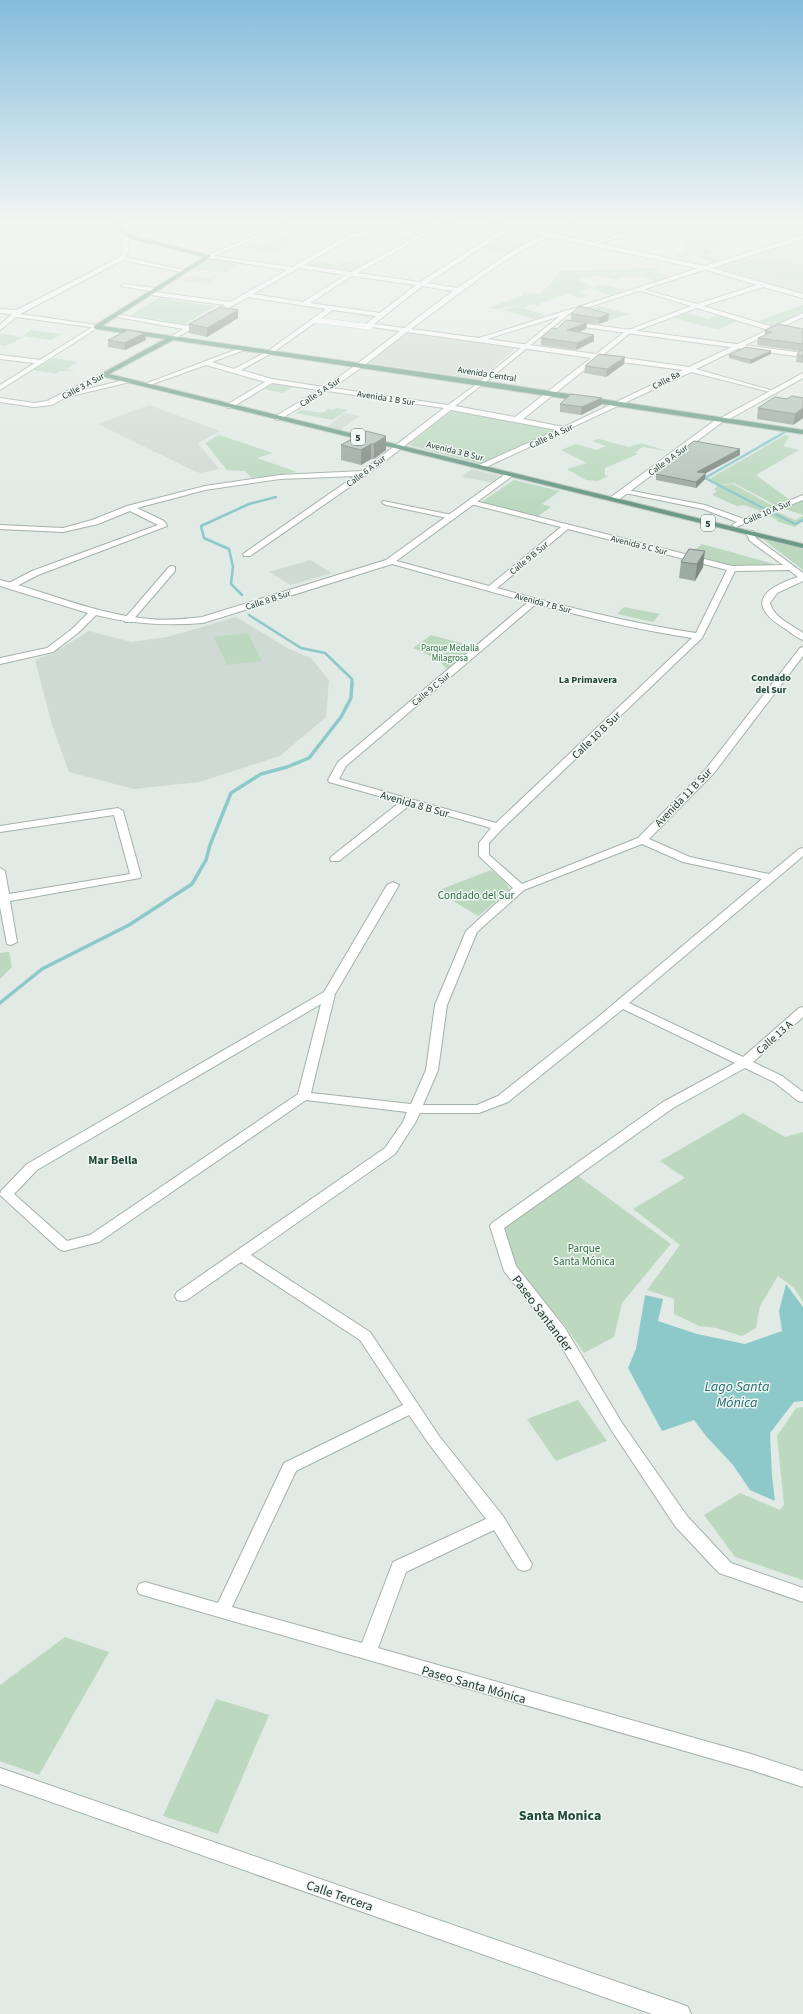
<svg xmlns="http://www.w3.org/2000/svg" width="803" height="2014" font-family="'Source Sans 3',sans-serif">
<rect width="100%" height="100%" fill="#e1eae5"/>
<!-- built -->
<g fill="#d0dad4">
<polygon points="0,222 31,222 35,225 54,224 56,235 10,242 0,238"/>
<polygon points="297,222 417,222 347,235 303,239 287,237 292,233 278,229"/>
<polygon points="803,239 803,294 712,268"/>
<polygon points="189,275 208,278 212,275 220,276 208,284 181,281"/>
<polygon points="405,333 464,340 517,347 480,379 370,363"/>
<polygon points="149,405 220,431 198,443 219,469 200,473 194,471 98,424"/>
<polygon points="344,413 360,416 340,430 327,427"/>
<polygon points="472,469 504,477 495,483 461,477"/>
<polygon points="310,560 332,573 291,585 269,572"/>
<polygon points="236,617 289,649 311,658 329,680 326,717 280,756 199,782 134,789 69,772 52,725 35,660 51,654 89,631 132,642 167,637"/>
</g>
<!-- green -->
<g fill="#bcd9c0">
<polygon points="500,222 570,222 543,231"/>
<polygon points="680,222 732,222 749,232 745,238 725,241 732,243 706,249 712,250 712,253 705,256 720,259 714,262 691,255 682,258 675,253 687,252 684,248 688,247 677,234 658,229"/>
<polygon points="745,222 776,222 785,224 779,228 801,234 789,238 772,233"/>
<polygon points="511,227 540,234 510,253 479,248"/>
<polygon points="383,231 415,236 405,242 376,238 368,241 353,239"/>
<polygon points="282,236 296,239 288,243 292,244 273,254 236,246 245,242 266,245"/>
<polygon points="208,258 240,263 226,273 193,269"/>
<polygon points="752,259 766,263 778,259 800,266 758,270 742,274 722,268"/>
<polygon points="313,261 343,266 338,265 343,262 362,264 346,273 306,266"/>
<path d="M649 268H661L654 272 668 276 656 281 641 276 636 277 630 276 616 280 595 275C589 279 583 277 578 280L593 287 580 292 589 295 581 298 567 294 539 304 542 306 531 304 523 308C510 302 504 312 488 308L522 296 524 292 540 294 559 274V271H589L594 270Z"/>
<polygon points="795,270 803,272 803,280 784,280 771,275 773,272"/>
<polygon points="604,285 625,290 610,295 590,289"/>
<polygon points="159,298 215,306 185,324 131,315"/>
<polygon points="803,305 803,312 774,326 758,321"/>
<polygon points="515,306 546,315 534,319 503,310"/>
<polygon points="600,306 628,314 609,320 581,313"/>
<polygon points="687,313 708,319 717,315 737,321 718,330 674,318"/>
<polygon points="31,330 62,334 51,340 23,336"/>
<polygon points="0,334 24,337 5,346 0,345"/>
<polygon points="54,358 78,362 66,369 76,371 60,371 57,374 33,370"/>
<polygon points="274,383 294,386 283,393 263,389"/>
<polygon points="337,408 347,410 333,420 296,413 301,410 323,413 328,409 334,410"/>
<polygon points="453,410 557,430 481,464 408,445"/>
<polygon points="219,435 273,453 257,458 297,472 252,478 245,471 227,470 205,443"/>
<polygon points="785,435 790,436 783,446 799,450 756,475 790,500 775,505 734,483 718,485 709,479"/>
<polygon points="599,439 629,447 641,443 667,451 642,447 635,453 638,454 605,468 605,475 608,476 598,481 586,480 567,469 587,463 561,450 576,444 597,450 606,446 592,441"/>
<polygon points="514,480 560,491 542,504 551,507 537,517 480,503"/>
<polygon points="733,484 773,506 760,511 744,505 737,506 712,495 717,491 714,490 717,486"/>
<polygon points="803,500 803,515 782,508"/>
<polygon points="777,512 795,520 803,516 803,521 795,527 776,521 778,520 769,516"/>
<polygon points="763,539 803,549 803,570"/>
<polygon points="702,544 777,565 728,565 688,555"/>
<polygon points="624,607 660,614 653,622 617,614"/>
<polygon points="248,633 262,661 227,665 214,637"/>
<polygon points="431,635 476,647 449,672 439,660 413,648"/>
<polygon points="491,870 505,881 510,890 478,916 437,891"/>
<polygon points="9,952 12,967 0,979 0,953"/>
<polygon points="743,1113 785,1137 803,1132 803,1302 794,1288 778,1276 760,1306 756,1328 742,1336 716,1328 699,1326 674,1314 674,1299 647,1290 680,1245 633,1209 685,1178 660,1161"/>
<polygon points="577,1175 671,1244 622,1303 614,1337 584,1353 566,1327 516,1268 505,1227"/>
<polygon points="578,1400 607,1441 556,1461 527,1419"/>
<polygon points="803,1407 803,1580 735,1557 704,1515 740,1493 780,1510 784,1505 777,1436 796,1408"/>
<polygon points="65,1637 109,1652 39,1775 0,1761 0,1685"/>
<polygon points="216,1699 269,1715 218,1834 163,1816"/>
</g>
<!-- water -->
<polygon fill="#8ec9ca" points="786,1284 803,1307 803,1401 794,1402 770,1433 772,1476 775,1501 750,1490 733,1465 706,1436 694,1420 662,1431 628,1368 636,1349 645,1295 663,1299 658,1321 697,1334 745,1344 782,1331 779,1311"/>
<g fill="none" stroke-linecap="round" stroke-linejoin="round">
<!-- stream-far1 -->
<g stroke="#8ec9ca" stroke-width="2.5">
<polyline points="763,508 705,478 785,432"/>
<polyline points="773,513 795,524 803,520"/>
<polyline points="242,595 231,584 233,567 229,549 204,538 201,526 249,504 276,497"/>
<polyline points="249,615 301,648 325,653 352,679 352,683"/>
</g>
<!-- stream -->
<polyline stroke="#8ec9ca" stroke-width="3.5" points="0,1003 42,969 129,925 192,884 206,860 210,845 231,793 261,774 287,767 309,758 341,717 351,698 352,682"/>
<defs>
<polyline id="pedestrian" points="315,320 370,327"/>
<g id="minor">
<path d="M415 222H424L351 238 304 265 351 272 443 222H448L358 273 420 282 509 225H513V227L427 283 457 288 517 248 571 222H577L521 251 495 267 411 329 479 338 568 310 570 311V313L487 339 596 354 626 331 691 306 638 290V288L697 304 757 285 703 269 702 268 705 266 803 294V298L763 287 703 306 773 327 803 313V317L696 369 774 391V393L691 372 482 469 478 467 479 465 557 430 451 410 367 475 250 556H244L243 554 355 476 280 479 205 490 137 508 164 521 167 526 38 575 13 588H7V584L32 571 158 525 130 511 98 524 63 532 0 529V525L63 528 92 520 127 506 205 486 280 475 362 471 444 408 327 391 279 420H276V416L319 390 272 383 231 408H228V404L265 382 206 365 147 386 142 385 243 347H247V349L212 362 234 369 268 351 326 309 248 297 172 340 170 339V337L183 329 112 316 115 314 188 326 225 305 150 295 147 293 150 291 121 286 124 284 155 288 158 290 155 292 230 302 287 270 209 258 206 256 207 255 292 267 347 236ZM299 268 346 275 303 302 253 294ZM352 276 416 285 380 313 310 303ZM422 286 453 291 404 328 374 324ZM697 308 768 330 689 367 603 355 630 333ZM333 310 376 316 366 324V326L400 331 353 367 324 387 272 379 241 370 272 353ZM407 332 591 358 515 417 455 406 483 384 484 383 481 381 448 405 332 388 358 370ZM598 359 683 370 564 427 523 419Z"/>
<polygon points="23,225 120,226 123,228 120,230 21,228"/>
<polygon points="635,229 637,232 592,246 589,244"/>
<polygon points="126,233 129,235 128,251 125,257 188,271 185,273 123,260 20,314 96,325 98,326 98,328 16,317 0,330 0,325 12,314 0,313 0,309 17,310 120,257 122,251 123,235"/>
<polygon points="0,355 41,360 44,362 41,364 0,359"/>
<polygon points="128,379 130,380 130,382 63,398 59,396"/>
<polygon points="622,489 705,505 744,519 803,495 803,500 736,527 732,525 737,522 703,509 625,493 622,493"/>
<path d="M471 500 732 566 783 565 750 541 746 533 750 531H753L756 538 803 573V581L777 593 770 603C774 618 791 624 803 633V640C797 638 790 632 784 628 745 604 764 588 798 577L789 570 735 571 702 638 502 829 489 843V855L522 884 638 838 706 769 800 648 803 647V656L714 773 649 839 690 857 769 874 799 849 803 848V856L629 1003 743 1057 799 1008 803 1007V1017L753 1062 782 1076 803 1092V1102L798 1101 774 1082 745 1068 673 1108 504 1228 516 1266 565 1328 622 1423 687 1516 731 1563 803 1588V1602L719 1573 675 1526 612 1431 555 1336 504 1271 490 1226 492 1223 663 1102 735 1063 623 1009 508 1102 479 1113H420L415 1123 395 1154 251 1255 370 1332 439 1436 503 1516 532 1564 530 1569 524 1571 518 1569 494 1530 406 1572 378 1648 751 1754 803 1771V1787L751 1770 139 1594 137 1589 139 1584 145 1582 218 1603 284 1463 403 1405 360 1340 241 1262 187 1300 182 1301 177 1300 175 1296 177 1292 385 1148 403 1122 407 1112 306 1100 99 1242 64 1251 59 1249 0 1195 1 1191 27 1164 324 992 387 885 393 882 399 885 335 994 311 1093 411 1104 426 1070 435 1005 466 931 513 888 479 856V843L491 828 410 805 339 861H331L330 859 331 857 400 802 329 782 328 780 338 762 528 602 385 562 389 559 489 586 561 527 471 504ZM568 529 727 570 696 633C628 623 563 606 497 588ZM536 604C588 618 639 630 692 638L496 823 339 779 346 766ZM642 844 683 862 762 879 598 1017 498 1096 477 1105H423L438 1070 447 1005 477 932 524 890ZM321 1004 298 1094 90 1235 67 1241 14 1194 37 1170ZM409 1415 429 1444 486 1519 393 1562 362 1643 232 1607 296 1471Z"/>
<polygon points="383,501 452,515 456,517 452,519 386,505 382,503"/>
<polygon points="172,566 175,567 175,571 131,622 125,622 125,618 169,567"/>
<polygon points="118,808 123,811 141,876 140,878 10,901 17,942 11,945 7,944 0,907 0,868 5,871 9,894 130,874 114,815 0,832 0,826"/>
<polygon points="0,1768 681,2004 688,2007 691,2014 652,2014 0,1784"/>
</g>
<g id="tertiary">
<polygon points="705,266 708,268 707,269 570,313 483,384 478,383 566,311"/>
<polygon points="571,322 803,353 803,357 569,325 568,324"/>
<polygon points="101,374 106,375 52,405 34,407 0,402 0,398 34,403 47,401"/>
<polygon points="718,418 725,420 617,501 611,501 611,497"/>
<path d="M508 472 515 474 392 564 203 623C166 626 132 624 96 615L78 633 53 652 0 664V658L47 648 72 629 88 613 0 586V580C50 593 98 615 150 619 168 621 185 619 202 617L386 560Z"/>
</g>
<g id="secondary">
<polygon points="287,222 294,222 211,257 206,256"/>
<polygon points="489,222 497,222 705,266 803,235 803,239 705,270 491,224"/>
<polygon points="94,326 99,327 0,390 0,385"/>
<polygon points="803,373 803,378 724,422 717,420"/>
</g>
<polygon id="primary" points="117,222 121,222 125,230 133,236 212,256 102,326 490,382 803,430 803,434 173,340 109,374 803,544 803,548 101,376 101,374 165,339 96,329 94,328 94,326 204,257 129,238 120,232"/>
</defs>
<!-- pedestrian casing -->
<use href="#pedestrian" stroke="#a4b1ab" stroke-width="6"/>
<!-- minor casing -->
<use href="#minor" stroke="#a4b1ab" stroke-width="2"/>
<!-- tertiary casing -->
<use href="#tertiary" stroke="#a4b1ab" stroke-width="2"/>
<!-- secondary casing -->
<use href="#secondary" stroke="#a1b5ab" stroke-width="2"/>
<!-- primary casing -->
<use href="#primary" stroke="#bdc4c1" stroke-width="2"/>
<!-- pedestrian -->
<use href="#pedestrian" stroke="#fff" stroke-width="5.5"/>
<!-- minor -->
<use href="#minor" fill="#fff" fill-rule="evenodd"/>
<!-- tertiary -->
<use href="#tertiary" fill="#fff" fill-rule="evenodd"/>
<!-- secondary -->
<use href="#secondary" fill="#fff" fill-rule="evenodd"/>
<!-- primary -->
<use href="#primary" fill="#6a9b88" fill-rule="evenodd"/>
</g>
<!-- wall -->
<g fill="#9da9a3">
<polygon points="571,314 609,314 608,321 599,324 587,323 586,329 579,332 594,335 594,341 576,350 541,345 541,338 557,329 571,321"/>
<polygon points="238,318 207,337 189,333 189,324"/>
<polygon points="803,329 803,363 796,362 797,355 800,351 757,345 758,338 765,335 765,330"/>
<polygon points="108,340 146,340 125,350 108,347"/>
<polygon points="771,351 771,354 750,364 729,358 729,355"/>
<polygon points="624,364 606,377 584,373 585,366"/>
<polygon points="803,398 803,418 793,425 757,419 758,408 787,399"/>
<polygon points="560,404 601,405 581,415 560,412"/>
<polygon points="366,431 386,450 374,459 371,459 361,465 341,460 341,445"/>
<polygon points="740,449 740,455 705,473 705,479 696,488 656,480 656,474 676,457 677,454"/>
<polygon points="689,549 703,567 695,581 679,578 681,562"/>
</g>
<!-- shaded-wall -->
<g fill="#808a85">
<polygon points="238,310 238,318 207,337 207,328"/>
<polygon points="609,314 608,321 599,324 599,318"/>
<polygon points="587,323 586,329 566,337 567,330"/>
<polygon points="145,333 146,340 125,350 124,343"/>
<polygon points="594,335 594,341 576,350 577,343"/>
<polygon points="771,351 771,354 750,364 751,360"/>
<polygon points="625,357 624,364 606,377 607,369"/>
<polygon points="602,398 601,405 581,415 582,407"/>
<polygon points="803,408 803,418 793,425 795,414"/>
<polygon points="386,436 386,450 374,459 374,444"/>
<polygon points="371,444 371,459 361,465 361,450"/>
<polygon points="740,449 740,455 697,478 697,472"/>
<polygon points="706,473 705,479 696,488 696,482"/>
<polygon points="705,551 703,567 695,581 697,564"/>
</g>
<!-- building -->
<g fill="#b7c5be" stroke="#808a85">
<polygon points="579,306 609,314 599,318 571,314"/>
<polygon points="220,307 238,310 207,328 189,324"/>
<polygon points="566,320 587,323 567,330 594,335 577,343 541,338 552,328 557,329"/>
<polygon points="778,324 803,329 803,344 758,338 772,332 765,330"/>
<polygon points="128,330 145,333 124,343 108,340"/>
<polygon points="746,347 771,351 751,360 729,355"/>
<polygon points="800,350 803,351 803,356 797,355"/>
<polygon points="599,354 625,357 607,369 585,366"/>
<polygon points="571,394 602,398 582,407 560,404"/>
<polygon points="792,396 803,398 803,408 795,414 758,408 775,397 787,399"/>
<polygon points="366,431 386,436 374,444 371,444 361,450 341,445"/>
<polygon points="694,441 740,449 697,472 706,473 696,482 656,474 679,454 677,454"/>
<polygon points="689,549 705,551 697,564 681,562"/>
</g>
<!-- sky -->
<linearGradient id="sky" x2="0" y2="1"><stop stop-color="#84bcdc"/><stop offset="0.44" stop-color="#f2f6f3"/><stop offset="1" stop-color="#f2f6f3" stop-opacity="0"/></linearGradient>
<rect width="803" height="504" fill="url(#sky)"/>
<g text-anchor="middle" stroke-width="3" stroke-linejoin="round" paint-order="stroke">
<!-- far-street labels -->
<g font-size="9" fill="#233930" stroke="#f1f7f4">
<text transform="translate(487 374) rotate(9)" y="3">Avenida Central</text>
<text transform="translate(666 380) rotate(-27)" y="3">Calle 8a</text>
<text transform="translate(83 386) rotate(-28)" y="3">Calle 3 A Sur</text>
<text transform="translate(320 392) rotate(-33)" y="3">Calle 5 A Sur</text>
<text transform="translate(386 398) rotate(9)" y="3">Avenida 1 B Sur</text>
<text transform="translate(551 436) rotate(-25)" y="3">Calle 8 A Sur</text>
<text transform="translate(455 451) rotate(14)" y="3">Avenida 3 B Sur</text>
<text transform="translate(668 460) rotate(-36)" y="3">Calle 9 A Sur</text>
<text transform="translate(366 471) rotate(-37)" y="3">Calle 6 A Sur</text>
<text transform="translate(767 512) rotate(-23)" y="3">Calle 10 A Sur</text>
<text transform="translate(639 545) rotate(14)" y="3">Avenida 5 C Sur</text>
<text transform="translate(529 558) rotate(-39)" y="3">Calle 9 B Sur</text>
<text transform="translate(268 600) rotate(-18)" y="3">Calle 8 B Sur</text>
<text transform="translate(543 603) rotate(15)" y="3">Avenida 7 B Sur</text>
<text transform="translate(431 689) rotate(-40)" y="3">Calle 9 C Sur</text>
</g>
<!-- far-park labels -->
<g font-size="9" fill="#326c40" stroke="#f1f7f4">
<text x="450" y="651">Parque Medalla<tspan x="450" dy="10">Milagrosa</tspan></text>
</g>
<!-- shield labels -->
<g fill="#f1f7f4" stroke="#61726b" stroke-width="1">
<rect x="351" y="429" width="14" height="16" rx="3"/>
<rect x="701" y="515" width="14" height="16" rx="3"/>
</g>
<g font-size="10" font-weight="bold" fill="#233930">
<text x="358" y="441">5</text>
<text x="708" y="527">5</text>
</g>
<!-- far-neighbourhood labels -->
<g font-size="10" font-weight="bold" fill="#21493a" stroke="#f1f7f4">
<text x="771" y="681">Condado<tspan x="771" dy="12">del Sur</tspan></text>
<text x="588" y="683">La Primavera</text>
</g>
<!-- street labels -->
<g font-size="11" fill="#233930" stroke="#f1f7f4">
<text transform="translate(596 735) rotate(-44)" y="4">Calle 10 B Sur</text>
<text transform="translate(683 797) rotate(-46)" y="4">Avenida 11 B Sur</text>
<text transform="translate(415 804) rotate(16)" y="4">Avenida 8 B Sur</text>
<text transform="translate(774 1037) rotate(-42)" y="4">Calle 13 A</text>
</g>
<!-- park labels -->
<g font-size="11" fill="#326c40" stroke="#f1f7f4">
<text x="476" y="899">Condado del Sur</text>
<text x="584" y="1252">Parque<tspan x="584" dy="13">Santa Mónica</tspan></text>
</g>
<!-- neighbourhood labels -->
<g font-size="12" font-weight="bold" fill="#21493a" stroke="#f1f7f4">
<text x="113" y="1164">Mar Bella</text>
</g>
<!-- near-street labels -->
<g font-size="13" fill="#233930" stroke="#f1f7f4">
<text transform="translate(543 1313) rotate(53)" y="5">Paseo Santander</text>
<text transform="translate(474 1684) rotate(16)" y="5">Paseo Santa Mónica</text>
<text transform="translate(340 1895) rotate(19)" y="5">Calle Tercera</text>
</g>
<!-- near-water labels -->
<g font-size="14" font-style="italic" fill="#246d6f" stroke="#f1f7f4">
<text x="737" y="1391">Lago Santa<tspan x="737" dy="16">Mónica</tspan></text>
</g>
<!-- near-neighbourhood labels -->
<g font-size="14" font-weight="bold" fill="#21493a" stroke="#f1f7f4">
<text x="560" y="1820">Santa Monica</text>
</g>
</g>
</svg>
